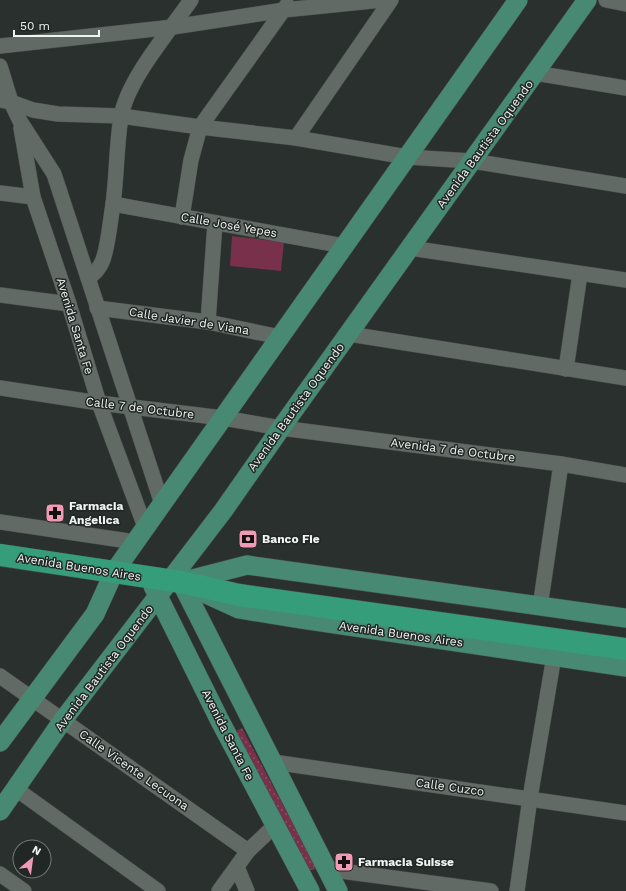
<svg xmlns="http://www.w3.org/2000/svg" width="626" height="891" font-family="'Work Sans',sans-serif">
<defs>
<pattern id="grass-dots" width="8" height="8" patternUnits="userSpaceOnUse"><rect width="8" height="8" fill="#79304b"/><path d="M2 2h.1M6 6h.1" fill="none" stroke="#8c4f65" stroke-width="1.8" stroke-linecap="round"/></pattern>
</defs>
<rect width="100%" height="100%" fill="#2a302d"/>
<!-- grass -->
<polygon fill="url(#grass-dots)" points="242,728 316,867 314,870 310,870 236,731"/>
<!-- garden -->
<polygon fill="#79304b" points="232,236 284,242 281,271 230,266"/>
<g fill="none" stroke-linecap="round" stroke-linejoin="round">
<defs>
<g id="minor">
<polyline points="606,0 626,4"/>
<polyline points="0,46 173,27 284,10 382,0"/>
<polyline points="0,66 11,102 20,121 54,174 162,504"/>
<polyline points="535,73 626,88"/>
<polyline points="0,100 11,102 33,110 58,114 121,116 200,127 296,138 407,157 472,161 626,186"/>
<polyline points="21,128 33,197 69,304 99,403 145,527"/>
<polyline points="296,138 391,0"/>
<polyline points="0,193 33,197"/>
<polyline points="113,204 344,246"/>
<polyline points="182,217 191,160 200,127 287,5"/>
<polyline points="410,248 626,280"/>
<path d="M88 278C94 274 99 269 102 262 107 252 110 224 112 211 117 180 116 148 121 117 127 80 169 32 191 0"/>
<polyline points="0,295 69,304"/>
<polyline points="97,308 208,322 280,337"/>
<polyline points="208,322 215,223"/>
<polyline points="349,334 626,378"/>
<polyline points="566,369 580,274"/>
<polyline points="0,388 99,403 223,418 281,428 561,464 626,475"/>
<polyline points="0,522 135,542"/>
<polyline points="540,607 561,464"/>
<polyline points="0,676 248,851"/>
<polyline points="273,762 626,813"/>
<polyline points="16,789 158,891"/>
<polyline points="237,867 247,891"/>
<polyline points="326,869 491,891"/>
<polyline points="0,874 24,891"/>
<polyline points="219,891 248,851 268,832 276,828"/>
<polyline points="517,891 530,798 554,656"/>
</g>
<g id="major">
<polyline points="181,582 247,565 626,618"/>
<polyline points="181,582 338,891"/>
<polyline points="153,586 220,721 310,891"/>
<polyline points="204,593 239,609 300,619 626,667"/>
<polyline points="0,742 95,614 114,572 518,0"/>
<polyline points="0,811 63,720 223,511 281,428 587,0"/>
</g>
<polyline id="highway" points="0,555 181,582 239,595 626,649"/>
</defs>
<!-- minor casing -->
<use href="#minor" stroke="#474d4b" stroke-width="16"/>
<!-- major casing -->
<use href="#major" stroke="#474d4b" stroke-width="20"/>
<!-- highway casing -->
<use href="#highway" stroke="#474d4b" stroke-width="23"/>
<!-- minor -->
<use href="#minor" stroke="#626a66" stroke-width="15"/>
<!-- major -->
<use href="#major" stroke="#488973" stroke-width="19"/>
<!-- highway -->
<use href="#highway" stroke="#369d7b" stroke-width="22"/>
</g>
<!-- icons -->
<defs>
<symbol id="pharmacy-square" viewBox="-11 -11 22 22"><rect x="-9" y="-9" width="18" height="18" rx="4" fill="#f09ab5" stroke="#202724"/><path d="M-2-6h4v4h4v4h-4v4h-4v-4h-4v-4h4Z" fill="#111"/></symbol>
<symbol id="bank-square" viewBox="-11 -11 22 22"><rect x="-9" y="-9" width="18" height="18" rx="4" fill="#f09ab5" stroke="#202724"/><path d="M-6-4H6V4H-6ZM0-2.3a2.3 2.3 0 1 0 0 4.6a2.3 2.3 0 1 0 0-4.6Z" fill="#111"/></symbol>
</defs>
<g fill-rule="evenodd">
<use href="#pharmacy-square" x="44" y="502" width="22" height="22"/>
<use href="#bank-square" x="237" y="528" width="22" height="22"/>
<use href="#pharmacy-square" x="333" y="851" width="22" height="22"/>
</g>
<g text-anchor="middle" stroke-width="3" stroke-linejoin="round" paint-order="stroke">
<!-- street labels -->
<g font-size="12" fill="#f0f4f2" stroke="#202724">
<text transform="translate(485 144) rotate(-54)" y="4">Avenida Bautista Oquendo</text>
<text transform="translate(229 225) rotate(10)" y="4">Calle José Yepes</text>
<text transform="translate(189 321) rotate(9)" y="4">Calle Javier de Viana</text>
<text transform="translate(75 326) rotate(73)" y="4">Avenida Santa Fe</text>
<text transform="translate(296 407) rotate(-54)" y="4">Avenida Bautista Oquendo</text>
<text transform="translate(140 408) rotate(7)" y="4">Calle 7 de Octubre</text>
<text transform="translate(453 450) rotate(7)" y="4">Avenida 7 de Octubre</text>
<text transform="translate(79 567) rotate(9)" y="4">Avenida Buenos Aires</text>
<text transform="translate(401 634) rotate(8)" y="4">Avenida Buenos Aires</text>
<text transform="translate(104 668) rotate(-53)" y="4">Avenida Bautista Oquendo</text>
<text transform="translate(228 735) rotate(63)" y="4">Avenida Santa Fe</text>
<text transform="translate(134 770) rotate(35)" y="4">Calle Vicente Lecuona</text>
<text transform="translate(450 787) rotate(8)" y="4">Calle Cuzco</text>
</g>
<!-- poi labels -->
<g font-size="12" font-weight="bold" fill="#f0f4f2" stroke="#202724" text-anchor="start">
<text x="69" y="510">Farmacia<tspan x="69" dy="14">Angelica</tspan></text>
<text x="262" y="543">Banco Fie</text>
<text x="358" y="866">Farmacia Suisse</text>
</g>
</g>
<!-- north arrow -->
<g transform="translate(32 859) rotate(29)"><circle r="19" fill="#202724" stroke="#737976"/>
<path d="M0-3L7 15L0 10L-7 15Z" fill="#f09ab5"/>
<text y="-6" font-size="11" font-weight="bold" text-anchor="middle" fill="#f0f4f2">N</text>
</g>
<!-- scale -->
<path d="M14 30v6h85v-6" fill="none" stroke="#f0f4f2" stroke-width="2"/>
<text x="20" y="30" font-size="12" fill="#f0f4f2" stroke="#202724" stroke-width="3" paint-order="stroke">50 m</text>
</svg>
